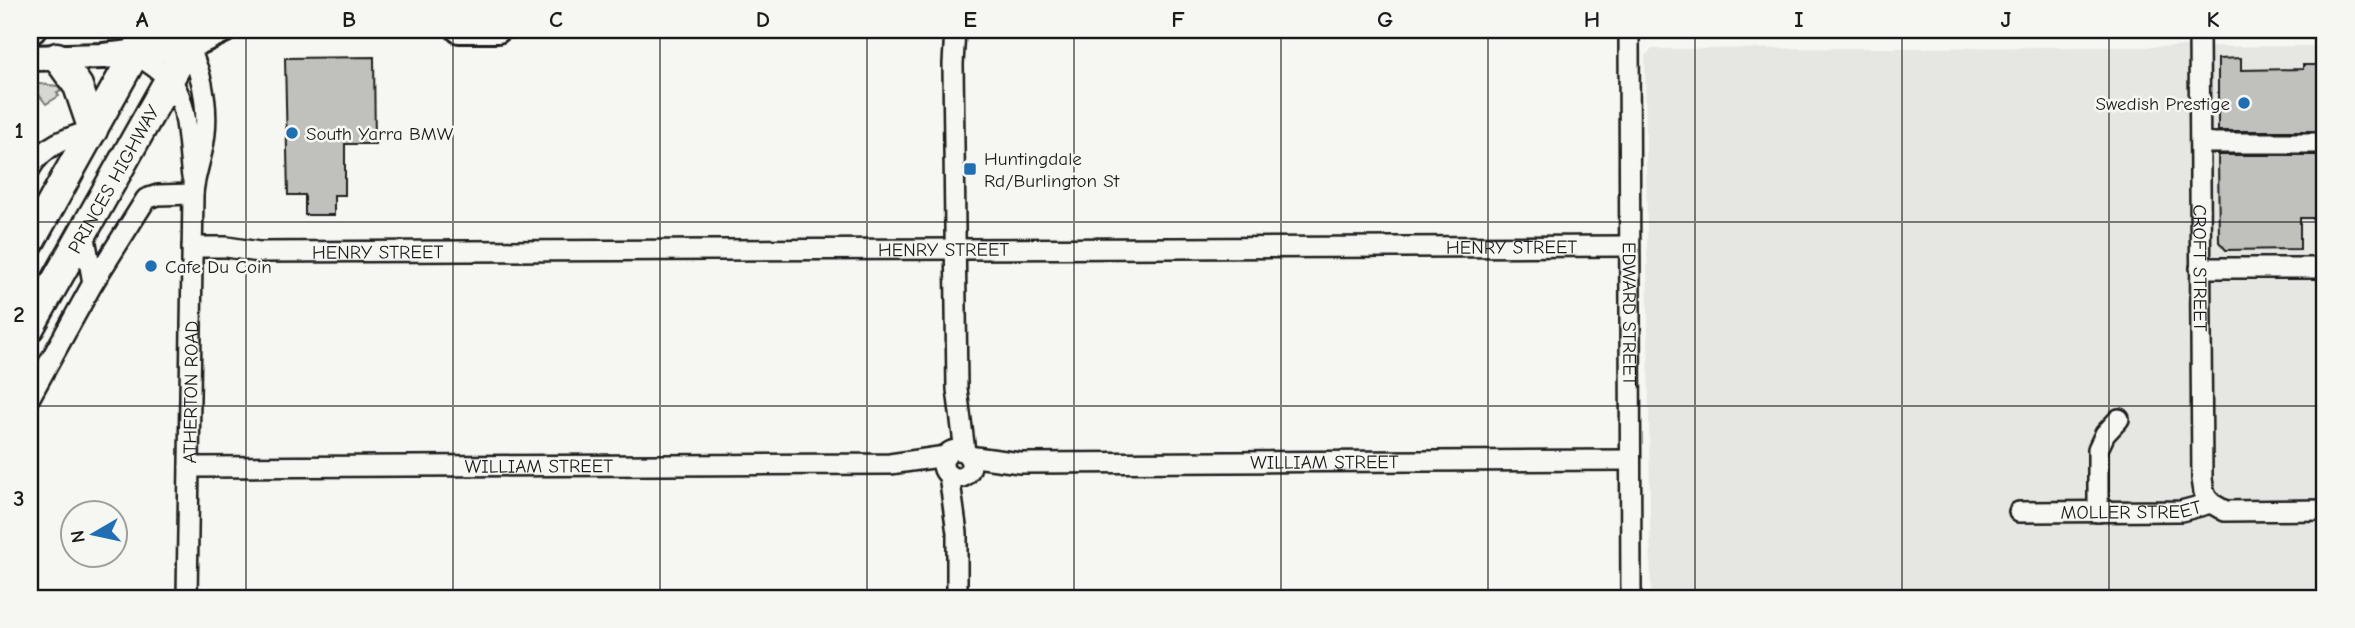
<svg xmlns="http://www.w3.org/2000/svg" width="2355" height="628" font-family="'Comic Neue',sans-serif">
<rect width="100%" height="100%" fill="#f6f6f2"/>
<filter id="ink" filterUnits="userSpaceOnUse"><feTurbulence type="fractalNoise" baseFrequency=".0143" numOctaves="2"/><feDisplacementMap in="SourceGraphic" scale="14" xChannelSelector="R" yChannelSelector="G"/><feConvolveMatrix kernelMatrix="1 2 1 2 8 2 1 2 1" color-interpolation-filters="sRGB"/></filter>
<g filter="url(#ink)">
<!-- built -->
<polygon fill="#e6e6e2" points="2325,46 2325,598 1651,598 1645,56 1652,49"/>
<!-- green -->
<polygon fill="#d6d6d2" stroke="#797977" stroke-width="2" points="30,83 58,86 61,91 57,93 59,96 46,104"/>
<!-- building -->
<g fill="#c0c0bd" stroke="#1c1c1c" stroke-width="2">
<polygon points="374,57 375,144 345,144 345,195 334,195 334,215 305,215 305,195 288,195 285,58"/>
<polygon points="2241,58 2241,70 2303,69 2303,65 2325,65 2325,131 2218,131 2218,59"/>
<polygon points="2218,155 2325,155 2325,218 2300,218 2300,249 2226,250 2219,242"/>
</g>
<g fill="none" stroke-linecap="round" stroke-linejoin="round">
<defs>
<g id="minor">
<polyline points="955,30 953,64 957,389 965,452"/>
<path id="s1" d="M1629 30 1631 598"/>
<path id="s2" d="M2199 30 2202 479 2204 492 2211 503"/>
<path d="M135 53C146 62 161 70 170 80 189 100 188 151 192 177"/>
<polyline points="2200,143 2325,143"/>
<path d="M30 169C43 145 69 137 93 130"/>
<polyline points="84,232 93,283"/>
<path id="s3" d="M192 247H227L259 252 1629 246"/>
<polyline points="2200,268 2325,268"/>
<polyline points="30,397 93,283 146,199 158,195 193,194"/>
<circle cx="957" cy="464" r="14"/>
<path id="s4" d="M968 456 1020 463 1630 460"/>
<path id="s5" d="M189 467 890 464 946 456"/>
<polyline points="949,475 957,533 957,598"/>
<path id="s6" d="M2019 512 2181 511 2211 503 2225 511 2325 510"/>
<polyline points="2098,512 2098,449 2105,434 2119,419"/>
<path id="s7" d="M187 598 193 194C194 179 199 165 202 151 210 117 205 77 188 47"/>
</g>
<g id="major">
<polyline points="30,30 33,30"/>
<polyline points="459,30 498,30"/>
<polyline points="30,58 103,56 188,47 224,30"/>
</g>
<g id="highway">
<polyline points="57,57 78,86 93,130"/>
<polyline points="30,242 148,30"/>
<path id="s8" d="M30 327 197 30"/>
</g>
</defs>
<!-- minor casing -->
<use href="#minor" stroke="#1c1c1c" stroke-width="24"/>
<!-- major casing -->
<use href="#major" stroke="#1c1c1c" stroke-width="30"/>
<!-- highway casing -->
<use href="#highway" stroke="#1c1c1c" stroke-width="33"/>
<!-- minor -->
<use href="#minor" stroke="#f6f6f2" stroke-width="19"/>
<!-- major -->
<use href="#major" stroke="#f6f6f2" stroke-width="24"/>
<!-- highway -->
<use href="#highway" stroke="#f6f6f2" stroke-width="28"/>
</g>
</g>
<!-- grid -->
<path fill="none" stroke="#1c1c1c" stroke-width="2" stroke-opacity="0.55" d="M246 30V598M453 30V598M660 30V598M867 30V598M1074 30V598M1281 30V598M1488 30V598M1695 30V598M1902 30V598M2109 30V598M30 222H2325M30 406H2325"/>
<!-- markers -->
<g fill="#1f6fb2" stroke="#f6f6f2" stroke-width="2.5">
<circle cx="2244" cy="103" r="7"/>
<circle cx="292" cy="133" r="7"/>
<rect x="963" y="162" width="14" height="14" rx="3.5"/>
<circle cx="151" cy="266" r="7"/>
</g>
<g text-anchor="middle" stroke-width="5" stroke-linejoin="round" paint-order="stroke">
<!-- poi labels -->
<g font-size="19" fill="#1c1c1c" stroke="#f6f6f2" text-anchor="start">
<text x="2230" y="110" text-anchor="end">Swedish Prestige</text>
<text x="306" y="140">South Yarra BMW</text>
<text x="984" y="165">Huntingdale<tspan x="984" dy="22">Rd/Burlington St</tspan></text>
<text x="165" y="273">Cafe Du Coin</text>
</g>
<!-- street labels -->
<g font-size="19" fill="#1c1c1c" stroke="#f6f6f2">
<text dy="7" stroke="none"><textPath href="#s8" startOffset="170">PRINCES HIGHWAY</textPath></text>
<text dy="7" stroke="none"><textPath href="#s3" startOffset="1320">HENRY STREET</textPath></text>
<text dy="7" stroke="none"><textPath href="#s3" startOffset="752">HENRY STREET</textPath></text>
<text dy="7" stroke="none"><textPath href="#s3" startOffset="186">HENRY STREET</textPath></text>
<text dy="7" stroke="none"><textPath href="#s2" startOffset="238">CROFT STREET</textPath></text>
<text dy="7" stroke="none"><textPath href="#s1" startOffset="284">EDWARD STREET</textPath></text>
<text dy="7" stroke="none"><textPath href="#s7" startOffset="206">ATHERTON ROAD</textPath></text>
<text dy="7" stroke="none"><textPath href="#s4" startOffset="357">WILLIAM STREET</textPath></text>
<text dy="7" stroke="none"><textPath href="#s5" startOffset="350">WILLIAM STREET</textPath></text>
<text dy="7" stroke="none"><textPath href="#s6" startOffset="112">MOLLER STREET</textPath></text>
</g>
</g>
<!-- margin -->
<rect width="2355" height="628" fill="none" stroke="#f6f6f2" stroke-width="77"/>
<!-- north arrow -->
<g transform="translate(94 534) rotate(261)"><circle r="33" fill="#f6f6f2" stroke="#9f9f9c" stroke-width="2"/>
<path d="M0-5L12 26L0 18L-12 26Z" fill="#1f6fb2"/>
<text y="-10" font-size="19" font-weight="bold" text-anchor="middle" fill="#1c1c1c">N</text>
</g>
<rect x="38" y="38" width="2278" height="552" fill="none" stroke="#1c1c1c" stroke-width="2.5"/>
<g font-size="23" text-anchor="middle" font-weight="bold" fill="#1c1c1c">
<text x="142" y="27">A</text>
<text x="349" y="27">B</text>
<text x="556" y="27">C</text>
<text x="763" y="27">D</text>
<text x="970" y="27">E</text>
<text x="1178" y="27">F</text>
<text x="1385" y="27">G</text>
<text x="1592" y="27">H</text>
<text x="1799" y="27">I</text>
<text x="2006" y="27">J</text>
<text x="2213" y="27">K</text>
<text x="19" y="138">1</text>
<text x="19" y="322">2</text>
<text x="19" y="506">3</text>
</g>
</svg>
